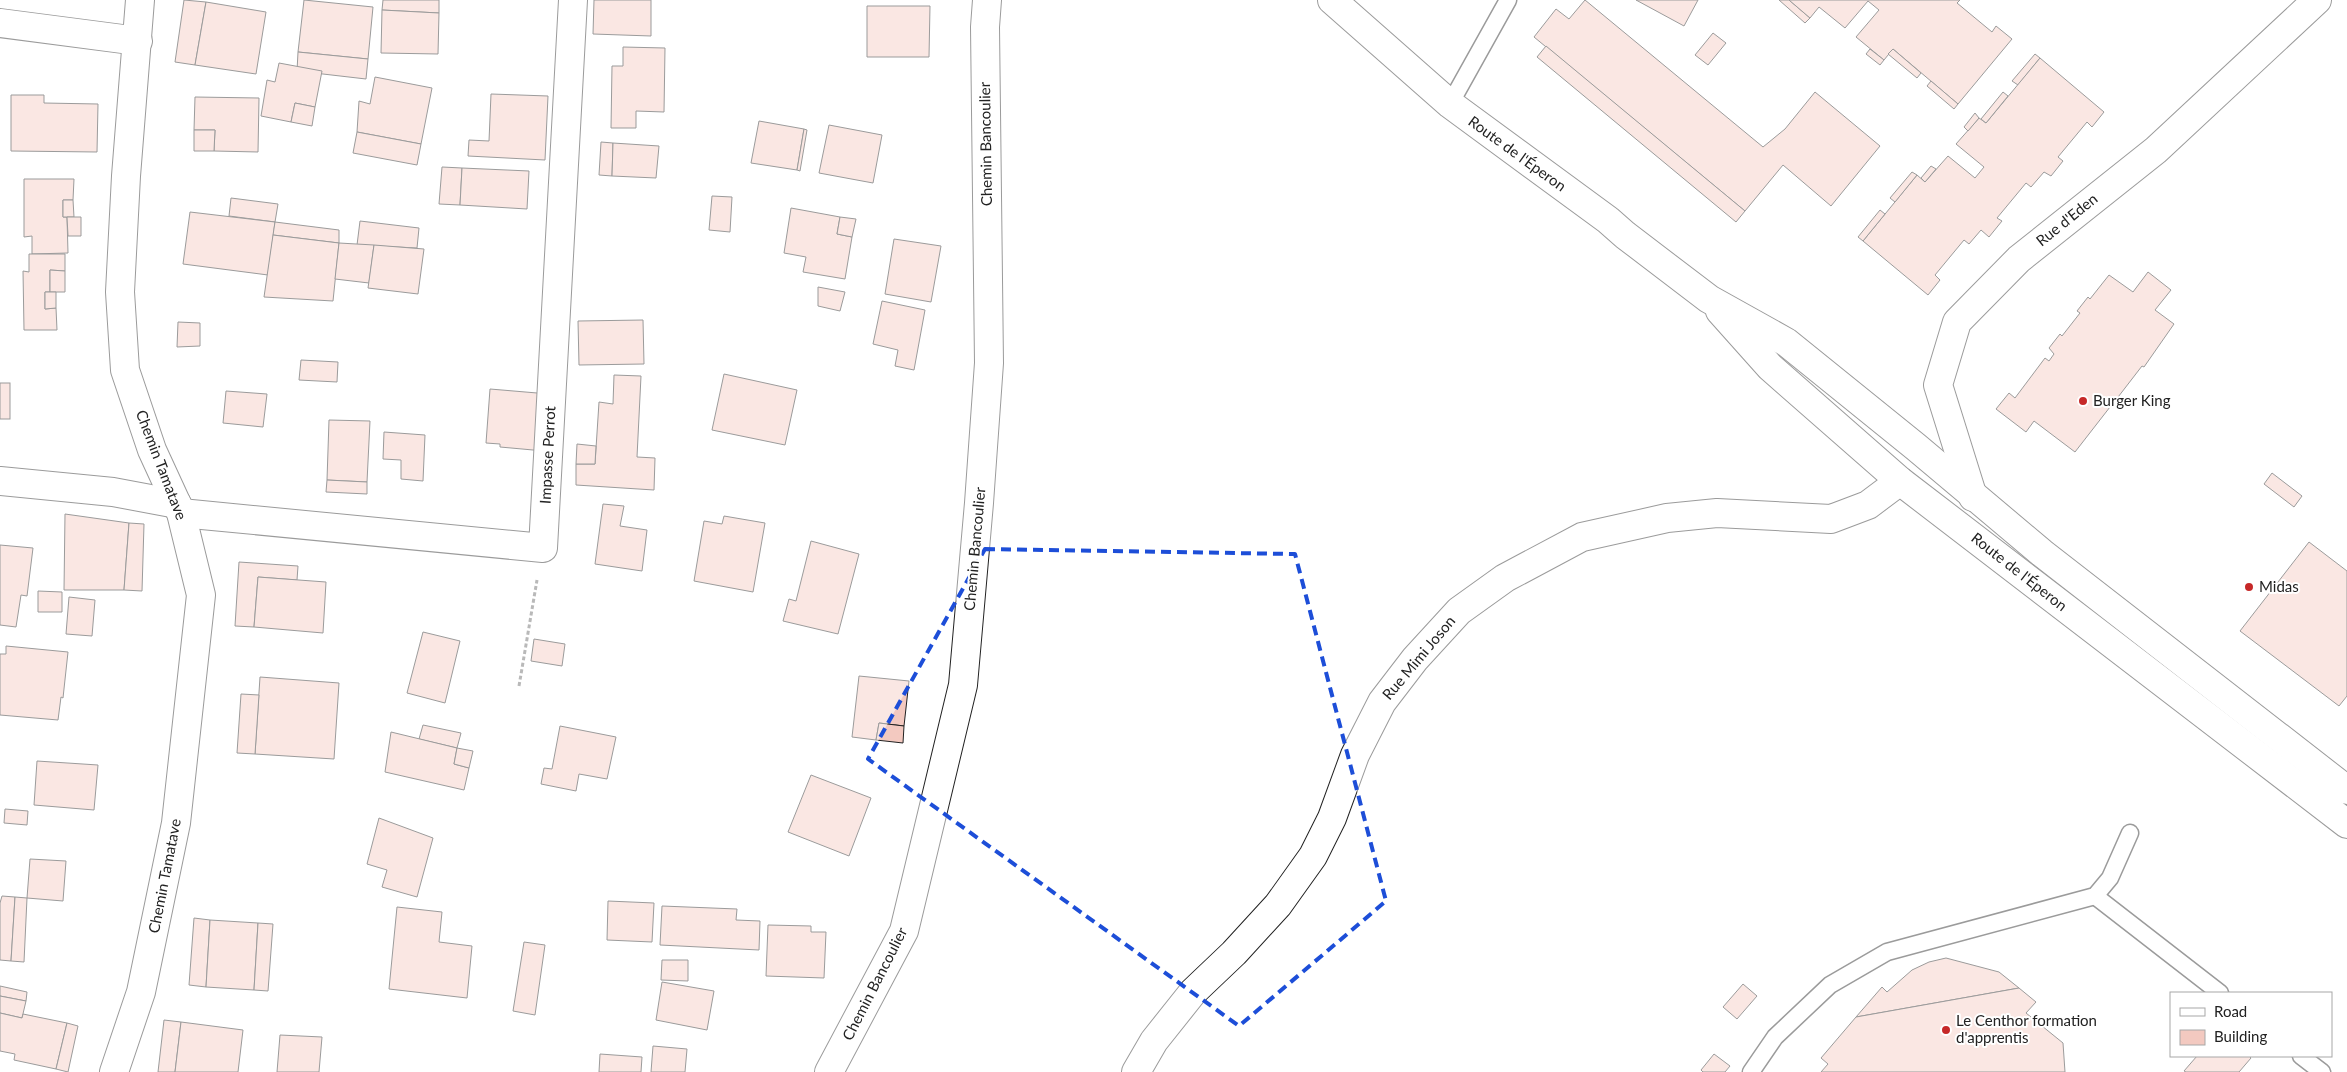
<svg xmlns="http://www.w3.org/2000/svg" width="2347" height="1072" font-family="Lato,sans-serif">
<rect width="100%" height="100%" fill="#fff"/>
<!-- building -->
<g fill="#f3c9c0" stroke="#222">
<polygon points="184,0 206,2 195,65 175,62"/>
<polygon points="304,0 373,7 368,59 298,52"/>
<polygon points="383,0 439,0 439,13 382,10"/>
<polygon points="594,0 651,0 651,36 593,34"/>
<polygon points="1585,0 1763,147 1785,129 1815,92 1880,146 1831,206 1783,165 1745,211 1534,37 1556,9 1569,19"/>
<polygon points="1636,0 1698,0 1684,26"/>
<polygon points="1779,0 1789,0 1810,18 1805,23"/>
<polygon points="1789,0 1960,0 1957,3 1992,32 1996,26 2012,39 1958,104 1893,49 1884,60 1856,37 1879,10 1868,1 1845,28 1819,7 1810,18"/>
<polygon points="206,2 266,12 256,74 195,65"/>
<polygon points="867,6 930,6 929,57 867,57"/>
<polygon points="382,10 439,13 438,54 381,53"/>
<polygon points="1713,33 1726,43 1708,65 1695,55"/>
<polygon points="1546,46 1745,211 1736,222 1537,57"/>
<polygon points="623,47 665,48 664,112 636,111 636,128 611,128 612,66 623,66"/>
<polygon points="1870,49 1884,60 1880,65 1866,54"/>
<polygon points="1893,49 1921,73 1917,78 1888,54"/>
<polygon points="298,52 368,59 366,79 297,71"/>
<polygon points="2035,54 2040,58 2018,85 2012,81"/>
<polygon points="2040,58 2104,112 2092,127 2087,122 2058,157 2063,161 2051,176 2044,172 2031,187 2026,183 1997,218 2002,221 1989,237 1981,230 1969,244 1964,240 1935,275 1940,280 1928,295 1863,241 1917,175 1925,182 1948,156 1975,178 1984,167 1956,144 1979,118 1986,123"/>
<polygon points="279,63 322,71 315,107 295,103 291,122 261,116 267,80 275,82"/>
<polygon points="375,77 432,88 421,144 357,132 359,101 370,104"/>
<polygon points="1931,81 1958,104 1954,109 1927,86"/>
<polygon points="2003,92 2008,96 1986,123 1981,119"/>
<polygon points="491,94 548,96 545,160 468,156 469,140 489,141"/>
<polygon points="11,95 44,95 44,103 98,104 97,152 11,151"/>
<polygon points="195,97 259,98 258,152 214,151 215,130 194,130"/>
<polygon points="295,103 315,107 312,126 291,122"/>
<polygon points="1975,113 1979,118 1968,131 1964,127"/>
<polygon points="759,121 804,129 797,170 751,163"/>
<polygon points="829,125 882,135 873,183 819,173"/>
<polygon points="804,129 807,130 800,171 797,170"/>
<polygon points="194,130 215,130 214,151 194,151"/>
<polygon points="357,132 421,144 417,165 353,153"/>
<polygon points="601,142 613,143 612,176 599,175"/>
<polygon points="613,143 659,146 656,178 612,176"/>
<polygon points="1931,166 1936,169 1925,182 1921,178"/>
<polygon points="442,167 462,168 460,205 439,204"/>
<polygon points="462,168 529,171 527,209 460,205"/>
<polygon points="1912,172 1917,175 1895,202 1890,198"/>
<polygon points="24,179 74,179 73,200 63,200 63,217 67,217 68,253 32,254 32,236 24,237"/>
<polygon points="712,196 732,197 730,232 709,230"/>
<polygon points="231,198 278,204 275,222 229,216"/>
<polygon points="63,200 73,200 74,217 63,217"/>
<polygon points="791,208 840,217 837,234 852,237 845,279 803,272 806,257 784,253"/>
<polygon points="1880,210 1885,214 1863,241 1858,237"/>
<polygon points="190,212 275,222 268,275 183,264"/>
<polygon points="67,217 81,217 81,236 68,236"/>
<polygon points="840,217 856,219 852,237 837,234"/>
<polygon points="360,221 419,228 417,248 357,245"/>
<polygon points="275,222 339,230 339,243 273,235"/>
<polygon points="273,235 339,243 333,301 264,297"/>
<polygon points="894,239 941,246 931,302 885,294"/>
<polygon points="339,243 374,245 369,283 335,279"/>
<polygon points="374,245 424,249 418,294 368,288"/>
<polygon points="29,254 65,254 65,271 50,270 50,292 45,292 45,309 56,308 57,330 24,330 23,271 29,272"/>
<polygon points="50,270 65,271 65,292 50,292"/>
<polygon points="2148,272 2171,290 2155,310 2174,324 2144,367 2142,366 2115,401 2111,398 2106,404 2110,407 2075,452 2034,421 2026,432 1996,409 2009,393 2015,398 2045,358 2049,361 2054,354 2049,348 2060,334 2062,336 2080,313 2077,311 2088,297 2090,299 2109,275 2133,292"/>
<polygon points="818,287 845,292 840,311 818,306"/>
<polygon points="45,292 56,292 56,308 45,309"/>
<polygon points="882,301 925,310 914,370 895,366 898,350 873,344"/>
<polygon points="643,320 644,364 579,365 578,321"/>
<polygon points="178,322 200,323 200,346 177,347"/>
<polygon points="301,360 338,362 337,382 299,380"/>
<polygon points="724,374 797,390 785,445 712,430"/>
<polygon points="614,375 641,376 637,457 655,458 654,490 576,485 576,464 595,464 599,402 613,404"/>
<rect x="0" y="383" width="10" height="36"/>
<polygon points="490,389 549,394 544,451 500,447 500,444 486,443"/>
<polygon points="226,391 267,394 263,427 223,423"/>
<polygon points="329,420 370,421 367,482 327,480"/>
<polygon points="384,432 425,435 423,481 401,479 401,460 383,459"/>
<polygon points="577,444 596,446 595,464 576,464"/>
<polygon points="2272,473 2302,496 2294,507 2264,484"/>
<polygon points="327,480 367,482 367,494 326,492"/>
<polygon points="603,504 624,506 620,526 647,530 642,571 595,564"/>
<polygon points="65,514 129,523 124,590 64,590"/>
<polygon points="724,516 765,523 753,592 694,581 704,521 722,524"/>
<polygon points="129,523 144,524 142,591 124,590"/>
<polygon points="811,541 859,554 838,634 783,621 789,599 796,601"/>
<polygon points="2309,542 2347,571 2347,696 2339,706 2240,631"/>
<polygon points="0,545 33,548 27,596 21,595 16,627 0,625"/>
<polygon points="239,562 298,566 297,580 258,577 254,627 235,626"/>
<polygon points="258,577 326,582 323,633 254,627"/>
<polygon points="38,591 62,592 62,612 38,612"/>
<polygon points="69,597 95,600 92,636 66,634"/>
<polygon points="423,632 460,641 445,703 407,693"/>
<polygon points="534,639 565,644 562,666 531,661"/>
<polygon points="6,646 68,652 63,698 61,697 58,720 0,715 0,654 6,654"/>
<polygon points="859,676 909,681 904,726 879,723 876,740 852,737"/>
<polygon points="260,677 339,683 334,759 255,754"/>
<polygon points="241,694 259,695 255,754 237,753"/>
<polygon points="879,723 904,726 903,743 876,740"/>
<polygon points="423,725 461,733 457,748 419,739"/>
<polygon points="560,726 616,737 607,779 579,774 576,791 541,784 544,768 552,769"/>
<polygon points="391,732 457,748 454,764 469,768 464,790 385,772"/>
<polygon points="457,748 473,751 469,768 454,764"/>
<polygon points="37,761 98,765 94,810 34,805"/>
<polygon points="811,775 871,798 849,856 788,832"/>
<polygon points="5,809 28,811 27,825 4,823"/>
<polygon points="379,818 433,838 417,897 382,887 387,870 367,864"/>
<polygon points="30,859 66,861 63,901 27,898"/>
<polygon points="2,896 15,897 11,961 0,960 0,903"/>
<polygon points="15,897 27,898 24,962 11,961"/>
<polygon points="608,901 654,903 652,942 607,940"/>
<polygon points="662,906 737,909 736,920 760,921 759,950 660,945"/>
<polygon points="397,907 442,912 439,942 472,946 467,998 389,989"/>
<polygon points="194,918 210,920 206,987 189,985"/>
<polygon points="210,920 258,923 254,990 206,987"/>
<polygon points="258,923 273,924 268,991 254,990"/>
<polygon points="768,925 811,926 811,932 826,932 824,978 766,976"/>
<polygon points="524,942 545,945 535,1015 513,1011"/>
<polygon points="1946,958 1999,972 2019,988 1856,1017 1882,987 1887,992 1912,970 1929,962"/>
<polygon points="662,960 688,960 688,981 661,980"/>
<polygon points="662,982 714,991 707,1030 656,1020"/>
<polygon points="1743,984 1757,996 1737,1019 1723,1007"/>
<polygon points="0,986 27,992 26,1001 0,996"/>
<polygon points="2019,988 2036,1002 2026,1013 2063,1043 2065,1072 1821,1072 1828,1064 1821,1058 1856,1017"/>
<polygon points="0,996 26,1001 22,1018 0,1013"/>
<polygon points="0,1013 22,1018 23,1014 67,1023 56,1069 14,1060 15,1054 0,1051"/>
<polygon points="164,1020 181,1022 175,1072 158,1072"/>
<polygon points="181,1022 243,1030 238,1072 175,1072"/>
<polygon points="67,1023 78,1026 68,1072 56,1069"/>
<polygon points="280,1035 322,1037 319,1072 277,1072"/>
<polygon points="653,1046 687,1049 685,1072 651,1072"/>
<polygon points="600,1054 642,1057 641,1072 599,1072"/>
<polygon points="1714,1054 1730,1066 1725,1072 1703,1072 1701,1070"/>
<polygon points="2197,1056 2249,1056 2251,1058 2239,1072 2186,1072 2184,1071"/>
</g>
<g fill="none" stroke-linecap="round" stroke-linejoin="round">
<defs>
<g id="lane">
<polyline points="1450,104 1508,0"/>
<polyline points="2095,896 2220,993"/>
<polyline points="2301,1056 2322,1072"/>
<polyline points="1751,1072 1775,1037 1830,985 1887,952 2095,896 2110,878 2130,833"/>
</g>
<g id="street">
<polyline points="0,23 138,41"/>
<polyline points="0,481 113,492 177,504"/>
<polyline points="1973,497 1938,385 1957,322 2019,259 2156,150 2317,0"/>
<polyline points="181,513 543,548 573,0"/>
<polyline points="829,1072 904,931 963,685 979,503 989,363 985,27 987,0"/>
<polyline points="1136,1072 1154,1041 1193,992 1234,953 1278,905 1313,856 1332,818 1355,755 1382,702 1415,659 1459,611 1505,578 1582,537 1667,518 1717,513 1831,519 1868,505 1900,481"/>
</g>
<g id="secondary">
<polyline points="1332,0 1450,104 1608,220 1625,235 1709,299 1786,342 1916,447 2042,553 2347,790"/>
<polyline points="1720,311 1770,367 1900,481 2347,824"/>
<polyline points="114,1072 141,992 176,823 201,595 181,513 152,450 125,370 120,292 126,176 140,0"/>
</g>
</defs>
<!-- lane casing -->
<use href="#lane" stroke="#222" stroke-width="19"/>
<!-- street casing -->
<use href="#street" stroke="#222" stroke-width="30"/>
<!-- secondary casing -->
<use href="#secondary" stroke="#222" stroke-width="30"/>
<!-- path -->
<polyline stroke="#646464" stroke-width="3" stroke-dasharray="4 2.5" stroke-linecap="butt" points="519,686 537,580"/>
<!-- lane -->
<use href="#lane" stroke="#fff" stroke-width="16"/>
<!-- street -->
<use href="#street" stroke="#fff" stroke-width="28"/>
<!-- secondary -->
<use href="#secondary" stroke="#fff" stroke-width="28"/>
</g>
<!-- marked area -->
<path d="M0 0H2347V1072H0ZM985 549 1295 554 1386 901 1239 1026 868 759Z" fill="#fff" fill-opacity=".55" fill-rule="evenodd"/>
<path fill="none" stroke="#1d4ed8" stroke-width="4" stroke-dasharray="10 6" stroke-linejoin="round" d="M985 549 1295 554 1386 901 1239 1026 868 759Z"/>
<!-- markers -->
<g fill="#c62828" stroke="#fff" stroke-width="2">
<circle cx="2083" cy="401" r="5"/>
<circle cx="2249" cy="587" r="5"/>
<circle cx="1946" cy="1030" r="5"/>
</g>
<g text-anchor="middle" stroke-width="4" stroke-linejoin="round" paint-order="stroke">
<!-- street labels -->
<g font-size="15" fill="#222" stroke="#fff">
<text transform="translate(986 144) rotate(-91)" y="5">Chemin Bancoulier</text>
<text transform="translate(1517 154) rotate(36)" y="5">Route de l'Éperon</text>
<text transform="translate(2067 220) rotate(-39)" y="5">Rue d'Eden</text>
<text transform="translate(548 455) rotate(-87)" y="5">Impasse Perrot</text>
<text transform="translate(161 465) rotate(69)" y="5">Chemin Tamatave</text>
<text transform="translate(975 549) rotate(-85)" y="5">Chemin Bancoulier</text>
<text transform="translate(2019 572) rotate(38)" y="5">Route de l'Éperon</text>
<text transform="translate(1419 658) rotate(-50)" y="5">Rue Mimi Joson</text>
<text transform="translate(165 876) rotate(-79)" y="5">Chemin Tamatave</text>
<text transform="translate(875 984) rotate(-63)" y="5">Chemin Bancoulier</text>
</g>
<!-- poi labels -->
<g font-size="15" fill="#222" stroke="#fff" text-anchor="start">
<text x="2093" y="406">Burger King</text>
<text x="2259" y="592">Midas</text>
<text x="1956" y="1026">Le Centhor formation<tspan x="1956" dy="17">d'apprentis</tspan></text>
</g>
</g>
<!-- legend -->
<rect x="2170" y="992" width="162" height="65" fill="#ffffff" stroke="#a7a7a7"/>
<rect x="2180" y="1008" width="25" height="8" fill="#ffffff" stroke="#a7a7a7"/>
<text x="2214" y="1017" font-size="15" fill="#222222">Road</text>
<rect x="2180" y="1030" width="25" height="15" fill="#f3c9c0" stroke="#a7a7a7"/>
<text x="2214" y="1042" font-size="15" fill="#222222">Building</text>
</svg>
